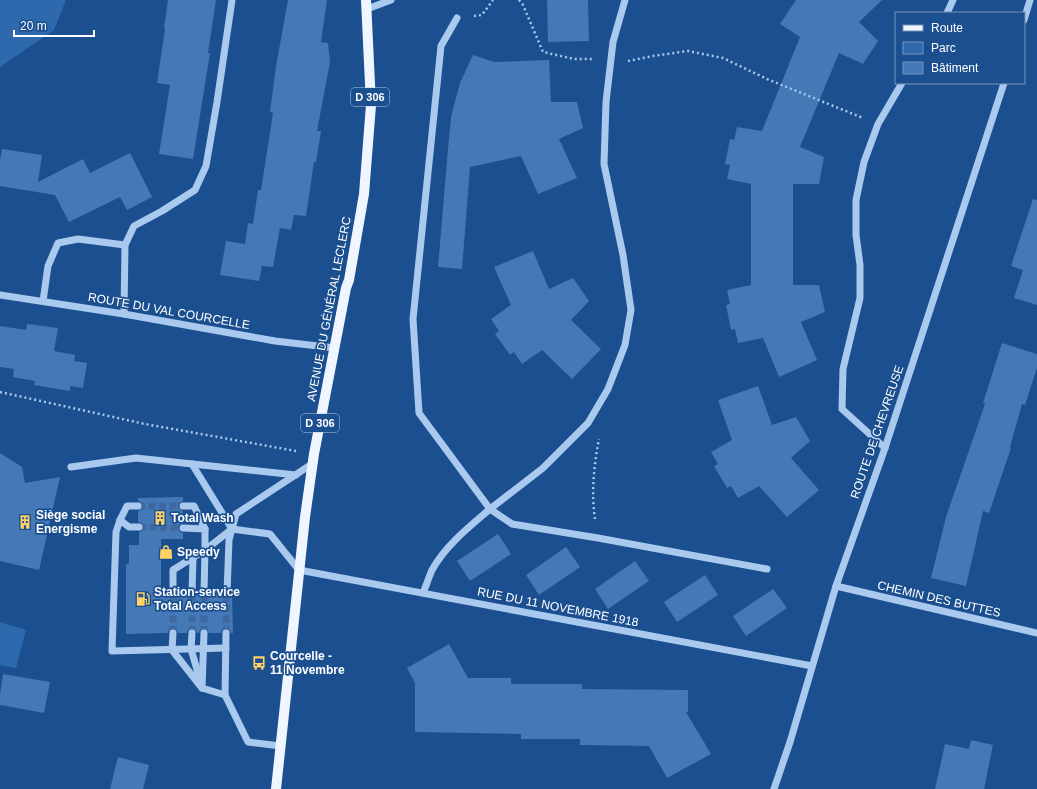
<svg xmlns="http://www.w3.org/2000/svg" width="1037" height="789" font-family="Arial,sans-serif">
<rect width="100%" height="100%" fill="#1b4f8f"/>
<!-- green -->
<g fill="#2e69ad">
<polygon points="0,0 66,0 54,30 0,67"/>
<polygon points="0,622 26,630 16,668 0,665"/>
</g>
<!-- building -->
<g fill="#4478b7">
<polygon points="168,0 216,0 208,53 210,53 193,159 159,154 170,85 157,83 165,29 164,28"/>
<polygon points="288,0 327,0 321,42 328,43 330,62 317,131 321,131 316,162 314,162 306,216 294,215 291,230 280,228 273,267 262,266 259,281 220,275 226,241 245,244 248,223 253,224 258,190 261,190 273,113 270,112 276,66"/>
<polygon points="547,0 588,0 589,41 548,42"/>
<polygon points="796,0 882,0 859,22 878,41 863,64 839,53 800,147 824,157 819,184 793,184 793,285 819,285 825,312 801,322 817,360 779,377 763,338 738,343 735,329 731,330 726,305 730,304 727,290 751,285 751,184 727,179 730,165 725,164 730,139 734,140 737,127 762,131 800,37 780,24"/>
<polygon points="473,55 494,62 549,60 551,102 577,102 583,128 559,139 577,178 538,194 521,156 470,167 462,269 438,267 448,149 451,117 460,83"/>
<polygon points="2,149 42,155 38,182 83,159 90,173 130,153 152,197 127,210 120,197 69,222 55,195 0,186 0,160"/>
<polygon points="1033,199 1037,200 1037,305 1014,298 1023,270 1011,266"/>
<polygon points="533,251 549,289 573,278 589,301 571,320 601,349 572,379 542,350 522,364 514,352 510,355 495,334 499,331 491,319 511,305 494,267"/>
<polygon points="27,324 58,328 54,351 75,355 74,361 87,363 83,388 70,386 70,391 34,385 35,381 13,377 14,369 0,367 0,326 26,330"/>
<polygon points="1002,343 1037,354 1037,368 1025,405 1022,404 1010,447 1011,448 989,513 983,511 966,586 931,578 946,517 985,404 983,403"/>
<polygon points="758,386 772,425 796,417 810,441 791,458 819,490 787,517 759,486 738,498 731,486 727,488 714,466 718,464 711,452 732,440 718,400"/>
<polygon points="0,453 22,467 25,483 60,477 39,570 0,561"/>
<polygon points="183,497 183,501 179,503 178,506 180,510 183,511 183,523 179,525 178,528 180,532 183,533 183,539 161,539 161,594 168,594 170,597 173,598 176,597 178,593 187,593 189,597 192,598 196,596 197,593 199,593 201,597 204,598 208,596 209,593 222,593 224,597 227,598 231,596 232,593 233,633 231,633 229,629 226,628 222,630 221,633 209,633 207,629 204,628 200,630 199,633 197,633 195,629 192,628 188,630 187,633 178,633 176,629 173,628 169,630 168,633 126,634 126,565 129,563 129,545 139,545 139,532 142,531 144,527 142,523 138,522 138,511 142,509 143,506 141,502 138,501 138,498"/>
<polygon points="498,534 511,554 470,581 457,561"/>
<polygon points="566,547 580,567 539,595 526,575"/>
<polygon points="635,561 649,581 608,609 595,589"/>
<polygon points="705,575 718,595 677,622 664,602"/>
<polygon points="773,589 787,608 746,636 733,616"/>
<polygon points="449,644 468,678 511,678 511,684 582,684 582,689 688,690 688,712 686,712 711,754 667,778 649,746 580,745 580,739 521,739 521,734 415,732 415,683 407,668"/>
<polygon points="3,674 50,682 44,713 0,705 0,694"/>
<polygon points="971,740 993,745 984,789 935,789 945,744 969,749"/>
<polygon points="118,757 149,765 143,789 110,789"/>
</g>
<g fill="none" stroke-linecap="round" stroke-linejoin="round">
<!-- minor-tunnel -->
<g stroke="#3d69a0" stroke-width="7" stroke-dasharray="7 3.5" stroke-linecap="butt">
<polyline points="138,506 183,506"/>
<polyline points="139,527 183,528"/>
<polyline points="173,633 173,593"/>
<polyline points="192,633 192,593"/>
<polyline points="204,633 204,593"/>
<polyline points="226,633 227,593"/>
</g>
<!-- path -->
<g stroke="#a9c9ee" stroke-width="2.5" stroke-dasharray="2 3" stroke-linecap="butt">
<polyline points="519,0 523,5 543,52 574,59 593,59"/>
<polyline points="474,16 482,15 493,0"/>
<polyline points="628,61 653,56 688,51 723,58 767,79 863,118"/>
<polyline points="0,392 145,424 296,451"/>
<path d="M595 519C591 494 594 464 599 439"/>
</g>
<!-- minor -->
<g stroke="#a9c9ee" stroke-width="7">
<polyline points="367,9 391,0"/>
<polyline points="947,13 953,0"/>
<polyline points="457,18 441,46 413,319 419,413 490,509 543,468 588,423 608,389 625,345 631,310 623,255 604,164 606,102 613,42 625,0"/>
<polyline points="1024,20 1030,0"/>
<polyline points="0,295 124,314 275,341 335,348"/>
<polyline points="43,301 48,266 58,243 78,239 125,245"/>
<polyline points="124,314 125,245 134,226 162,211 195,190 206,166 217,102 232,0"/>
<polyline points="885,448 842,409 843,369 860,298 860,265 856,235 856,200 864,162 878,124 902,83"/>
<polyline points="192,464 232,529"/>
<polyline points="71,467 136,458 296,475"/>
<polyline points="183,506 194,506 205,529"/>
<polyline points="120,520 127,506 138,506"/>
<polyline points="139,527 129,527 120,520 116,532 112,651 226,648"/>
<polyline points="836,586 1037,633"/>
<polyline points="173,593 173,570 205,550 205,529 183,528"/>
<polyline points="192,593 193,558"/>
<polyline points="204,593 205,550 232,529 270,534 299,570 812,666"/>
<polyline points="227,593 229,540 236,514 312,464"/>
<path d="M423 593C426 586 429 577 432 570 446 545 469 527 490 509L512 524 598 538 767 569"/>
<polyline points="173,633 172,650 202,688"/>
<polyline points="192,633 191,649 200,680"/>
<polyline points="204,633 202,688 225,695"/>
<polyline points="226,633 225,695 248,742 281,746"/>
<polyline points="774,789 790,742 836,586 885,448 1004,83"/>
</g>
<!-- major -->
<polyline stroke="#f0f6ff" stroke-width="10" points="276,789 305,517 314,454 346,288 349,280 364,194 371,105 366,0"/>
</g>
<!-- icons -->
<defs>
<symbol id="building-bare" viewBox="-9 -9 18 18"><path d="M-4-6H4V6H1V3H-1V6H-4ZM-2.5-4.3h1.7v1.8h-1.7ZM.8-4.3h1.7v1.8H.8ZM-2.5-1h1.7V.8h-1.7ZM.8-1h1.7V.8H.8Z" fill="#ffd166" stroke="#1b4f8f" stroke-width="2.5" paint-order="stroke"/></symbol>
<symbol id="shop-bare" viewBox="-9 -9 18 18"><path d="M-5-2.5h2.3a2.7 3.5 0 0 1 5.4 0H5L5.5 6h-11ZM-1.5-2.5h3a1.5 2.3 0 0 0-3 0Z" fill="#ffd166" stroke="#1b4f8f" stroke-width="2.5" paint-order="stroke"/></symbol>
<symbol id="fuel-bare" viewBox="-9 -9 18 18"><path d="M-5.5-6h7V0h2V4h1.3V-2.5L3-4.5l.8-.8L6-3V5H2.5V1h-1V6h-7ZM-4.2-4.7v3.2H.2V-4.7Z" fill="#ffd166" stroke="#1b4f8f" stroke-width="2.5" paint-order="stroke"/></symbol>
<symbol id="bus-bare" viewBox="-9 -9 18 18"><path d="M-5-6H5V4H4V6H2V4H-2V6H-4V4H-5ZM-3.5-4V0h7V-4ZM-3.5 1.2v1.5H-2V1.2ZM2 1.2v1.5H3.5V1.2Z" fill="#ffd166" stroke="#1b4f8f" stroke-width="2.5" paint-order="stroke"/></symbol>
</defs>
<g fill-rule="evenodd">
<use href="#building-bare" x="150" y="508" width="20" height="20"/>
<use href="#building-bare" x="15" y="512" width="20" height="20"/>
<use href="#shop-bare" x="156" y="542" width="20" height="20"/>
<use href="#fuel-bare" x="133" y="589" width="20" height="20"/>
<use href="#bus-bare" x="249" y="653" width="20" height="20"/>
</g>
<g text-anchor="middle" stroke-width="3.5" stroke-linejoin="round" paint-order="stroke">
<!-- shield labels -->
<g fill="#1b4f8f" stroke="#bbcadd" stroke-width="1">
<rect x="351" y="88" width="38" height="18" rx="3"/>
<rect x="301" y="414" width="38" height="18" rx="3"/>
</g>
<g font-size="11" font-weight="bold" fill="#fff">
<text x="370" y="101">D 306</text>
<text x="320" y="427">D 306</text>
</g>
<!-- street labels -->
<g font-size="12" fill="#fff" stroke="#1b4f8f">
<text transform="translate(329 309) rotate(-79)" y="4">AVENUE DU GÉNÉRAL LECLERC</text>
<text transform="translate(169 311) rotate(10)" y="4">ROUTE DU VAL COURCELLE</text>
<text transform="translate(877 432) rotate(-71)" y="4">ROUTE DE CHEVREUSE</text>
<text transform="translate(939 599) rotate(13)" y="4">CHEMIN DES BUTTES</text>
<text transform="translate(558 607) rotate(11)" y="4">RUE DU 11 NOVEMBRE 1918</text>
</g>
<!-- poi labels -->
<g font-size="12" font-weight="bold" fill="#fff" stroke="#1b4f8f" text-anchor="start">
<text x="36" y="519">Siège social<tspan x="36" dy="14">Energisme</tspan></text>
<text x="171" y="522">Total Wash</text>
<text x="177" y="556">Speedy</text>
<text x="154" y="596">Station-service<tspan x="154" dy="14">Total Access</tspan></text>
<text x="270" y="660">Courcelle -<tspan x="270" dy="14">11 Novembre</tspan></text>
</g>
</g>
<!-- legend -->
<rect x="895" y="12" width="130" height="72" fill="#1b4f8f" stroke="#7695bc"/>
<rect x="903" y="25" width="20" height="6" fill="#f0f6ff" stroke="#7695bc"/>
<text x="931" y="32" font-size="12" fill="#ffffff">Route</text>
<rect x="903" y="42" width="20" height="12" fill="#2e69ad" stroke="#7695bc"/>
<text x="931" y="52" font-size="12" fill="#ffffff">Parc</text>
<rect x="903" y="62" width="20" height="12" fill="#4478b7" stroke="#7695bc"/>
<text x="931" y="72" font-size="12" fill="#ffffff">Bâtiment</text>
<!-- scale -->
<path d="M14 30v6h80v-6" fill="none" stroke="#ffffff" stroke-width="2"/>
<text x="20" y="30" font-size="12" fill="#ffffff" stroke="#1b4f8f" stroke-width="3" paint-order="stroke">20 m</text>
</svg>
